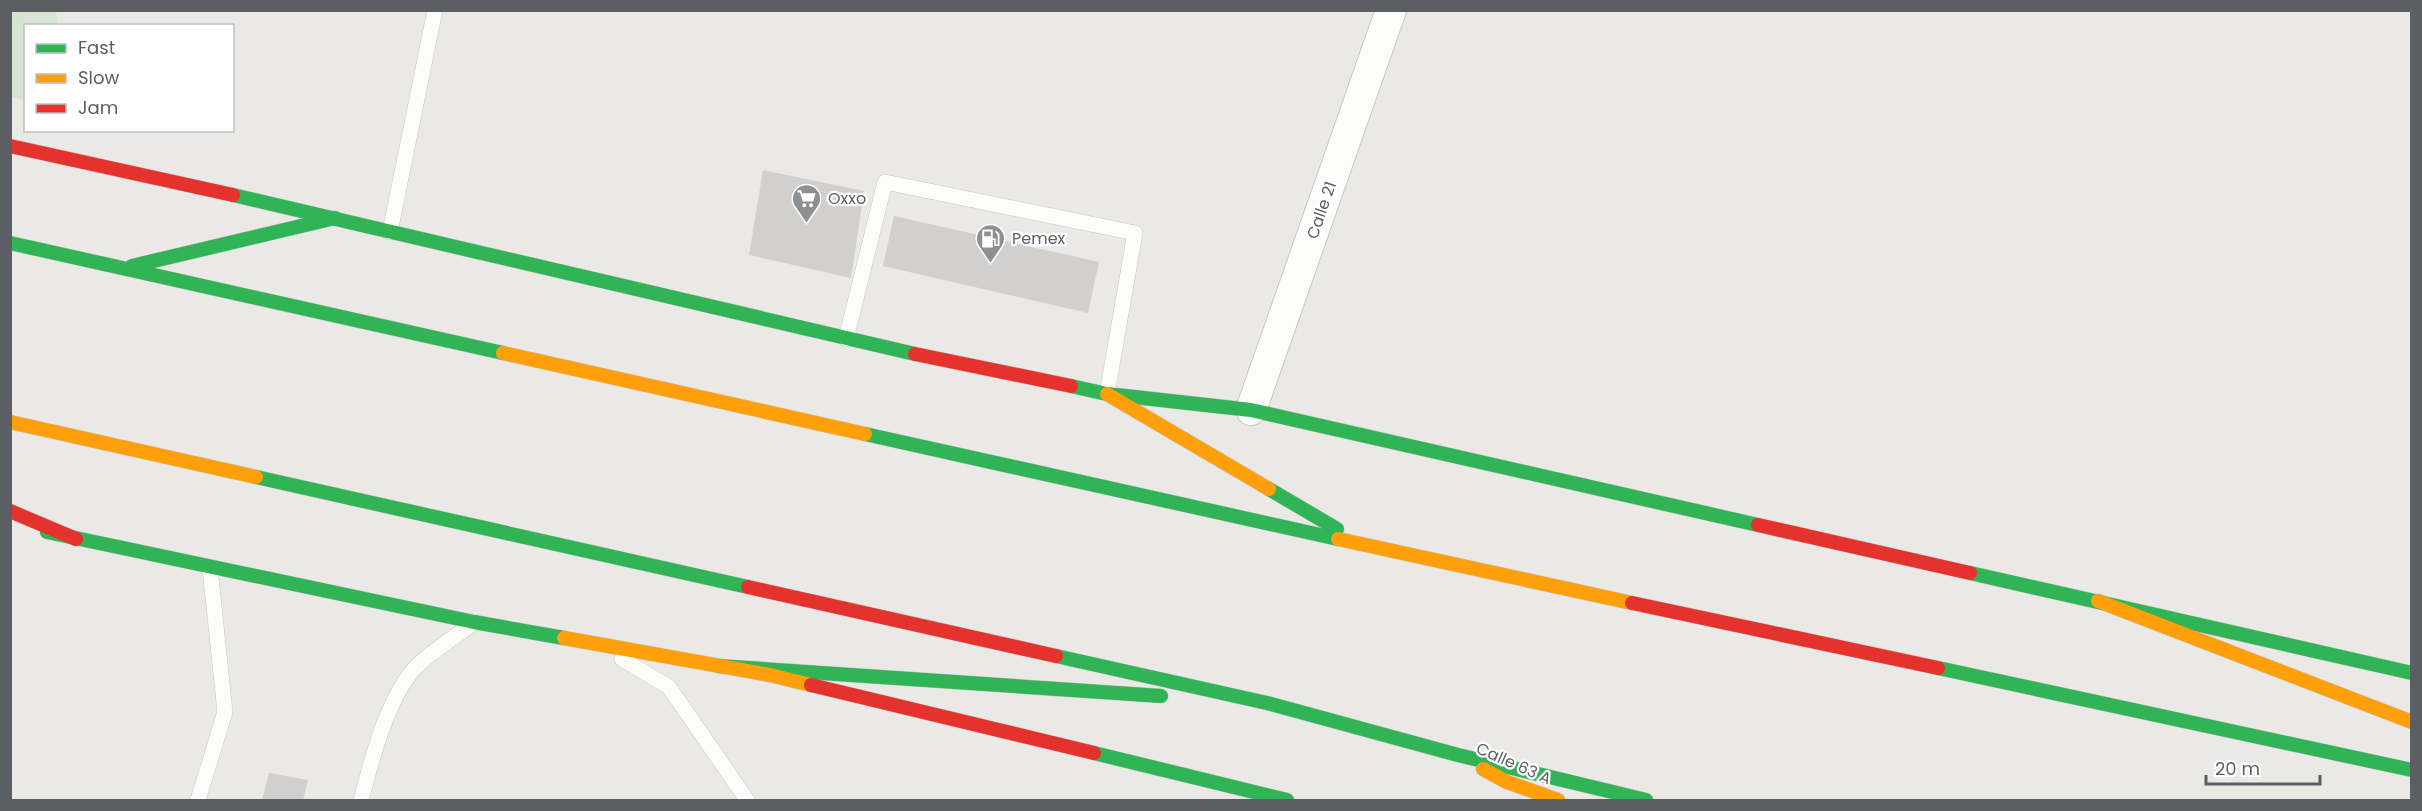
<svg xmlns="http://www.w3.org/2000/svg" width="2422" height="811" font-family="Poppins,sans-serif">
<rect width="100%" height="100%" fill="#eae9e5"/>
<!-- grass -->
<polygon fill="#d5e5d1" points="10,11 56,11 58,25 26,26 25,100 11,97"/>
<!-- building -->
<g fill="#d1d0ce">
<polygon points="763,170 864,191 851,278 749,255"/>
<polygon points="894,216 1099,262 1088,313 883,266"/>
<polygon points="269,773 308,780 303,800 262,800"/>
</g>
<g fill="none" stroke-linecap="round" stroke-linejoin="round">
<defs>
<g id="lane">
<polyline points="390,232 435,10"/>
<polyline points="846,339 885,182 1135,233 1107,394"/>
<polyline points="622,659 669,687 747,800"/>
<polyline points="198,800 225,712 210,568"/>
<path d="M361 800C372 759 386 702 414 669 425 656 456 636 472 624"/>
</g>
<polyline id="street" points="1251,410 1391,10"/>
<g id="fast">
<polyline points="233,195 915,354"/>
<polyline points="10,243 503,353"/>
<polyline points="132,266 335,218"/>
<polyline points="1071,386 1107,394 1251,410 1758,525"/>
<polyline points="865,434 1338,539"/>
<polyline points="256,477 748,587"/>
<polyline points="1269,489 1337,529"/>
<polyline points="47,532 474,622 564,638"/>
<polyline points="1970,573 2412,673"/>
<polyline points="1056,656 1267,703 1458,755 1646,800"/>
<polyline points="719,666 1161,696"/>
<polyline points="1938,668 2412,770"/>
<polyline points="1094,753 1287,800"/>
</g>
<g id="slow">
<polyline points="503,353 865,434"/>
<polyline points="1107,394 1269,489"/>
<polyline points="10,422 256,477"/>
<polyline points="1338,539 1632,603"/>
<polyline points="2098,601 2412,722"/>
<polyline points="564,638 770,675 811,685"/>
<polyline points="1483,769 1507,782 1558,800"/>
</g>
<g id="jam">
<polyline points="10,146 233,195"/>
<polyline points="915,354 1071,386"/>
<polyline points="10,511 76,539"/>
<polyline points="1758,525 1970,573"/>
<polyline points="748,587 1056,656"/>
<polyline points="1632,603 1938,668"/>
<polyline points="811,685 1094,753"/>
</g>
</defs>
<!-- lane casing -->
<use href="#lane" stroke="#c7c7c7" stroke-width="16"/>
<!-- street casing -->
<use href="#street" stroke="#c7c7c7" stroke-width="32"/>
<!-- fast casing -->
<use href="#fast" stroke="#c7c7c6" stroke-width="15"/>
<!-- slow casing -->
<use href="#slow" stroke="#c7c7c6" stroke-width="15"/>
<!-- jam casing -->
<use href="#jam" stroke="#c7c7c6" stroke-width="15"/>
<!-- lane -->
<use href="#lane" stroke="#fcfcfb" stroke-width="15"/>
<!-- street -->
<use href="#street" stroke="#fcfcfb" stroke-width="30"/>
<!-- fast -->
<use href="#fast" stroke="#30b455" stroke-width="14"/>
<!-- slow -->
<use href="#slow" stroke="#ff9f0a" stroke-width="14"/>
<!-- jam -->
<use href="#jam" stroke="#e5322d" stroke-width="14"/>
</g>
<!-- icons -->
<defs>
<symbol id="supermarket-pin" viewBox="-11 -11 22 30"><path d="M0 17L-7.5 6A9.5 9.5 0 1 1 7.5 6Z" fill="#8d8f90" stroke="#fff"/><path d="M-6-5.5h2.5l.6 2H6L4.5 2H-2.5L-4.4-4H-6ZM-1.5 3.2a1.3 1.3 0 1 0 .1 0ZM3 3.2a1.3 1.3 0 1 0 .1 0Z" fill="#fff"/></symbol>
<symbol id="fuel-pin" viewBox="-11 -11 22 30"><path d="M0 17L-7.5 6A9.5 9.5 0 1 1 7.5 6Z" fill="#8d8f90" stroke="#fff"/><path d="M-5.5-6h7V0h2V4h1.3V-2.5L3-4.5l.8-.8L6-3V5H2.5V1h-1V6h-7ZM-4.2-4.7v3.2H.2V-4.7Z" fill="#fff"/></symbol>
</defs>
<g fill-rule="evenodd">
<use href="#supermarket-pin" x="790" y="182" width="33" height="45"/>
<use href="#fuel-pin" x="974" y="222" width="33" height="45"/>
</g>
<g text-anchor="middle" stroke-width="4.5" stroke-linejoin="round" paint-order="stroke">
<!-- poi labels -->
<g font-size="16" fill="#5b5e62" stroke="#fff" text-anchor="start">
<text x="828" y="204">Oxxo</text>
<text x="1012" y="244">Pemex</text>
</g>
<!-- street labels -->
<g font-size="16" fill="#5b5e62" stroke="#fff">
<text transform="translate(1321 210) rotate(-71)" y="6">Calle 21</text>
<text transform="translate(1514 763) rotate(24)" y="6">Calle 63 A</text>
</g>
</g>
<!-- border -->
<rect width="2422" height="811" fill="none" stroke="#5b5e62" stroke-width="24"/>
<!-- legend -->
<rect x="24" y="24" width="210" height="108" fill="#ffffff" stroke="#bdbfc0" stroke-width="1.5"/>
<rect x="36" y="44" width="30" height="9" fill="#30b455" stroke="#bdbfc0" stroke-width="1.5"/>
<text x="78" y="54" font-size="18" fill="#5b5e62">Fast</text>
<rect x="36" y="74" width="30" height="9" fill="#ff9f0a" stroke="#bdbfc0" stroke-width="1.5"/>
<text x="78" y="84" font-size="18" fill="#5b5e62">Slow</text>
<rect x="36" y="104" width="30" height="9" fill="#e5322d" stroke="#bdbfc0" stroke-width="1.5"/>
<text x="78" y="114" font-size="18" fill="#5b5e62">Jam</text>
<!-- scale -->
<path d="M2206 775v9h114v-9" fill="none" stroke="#5b5e62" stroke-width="3"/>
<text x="2215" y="775" font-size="18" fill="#5b5e62" stroke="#ffffff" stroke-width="4.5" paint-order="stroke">20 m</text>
</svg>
